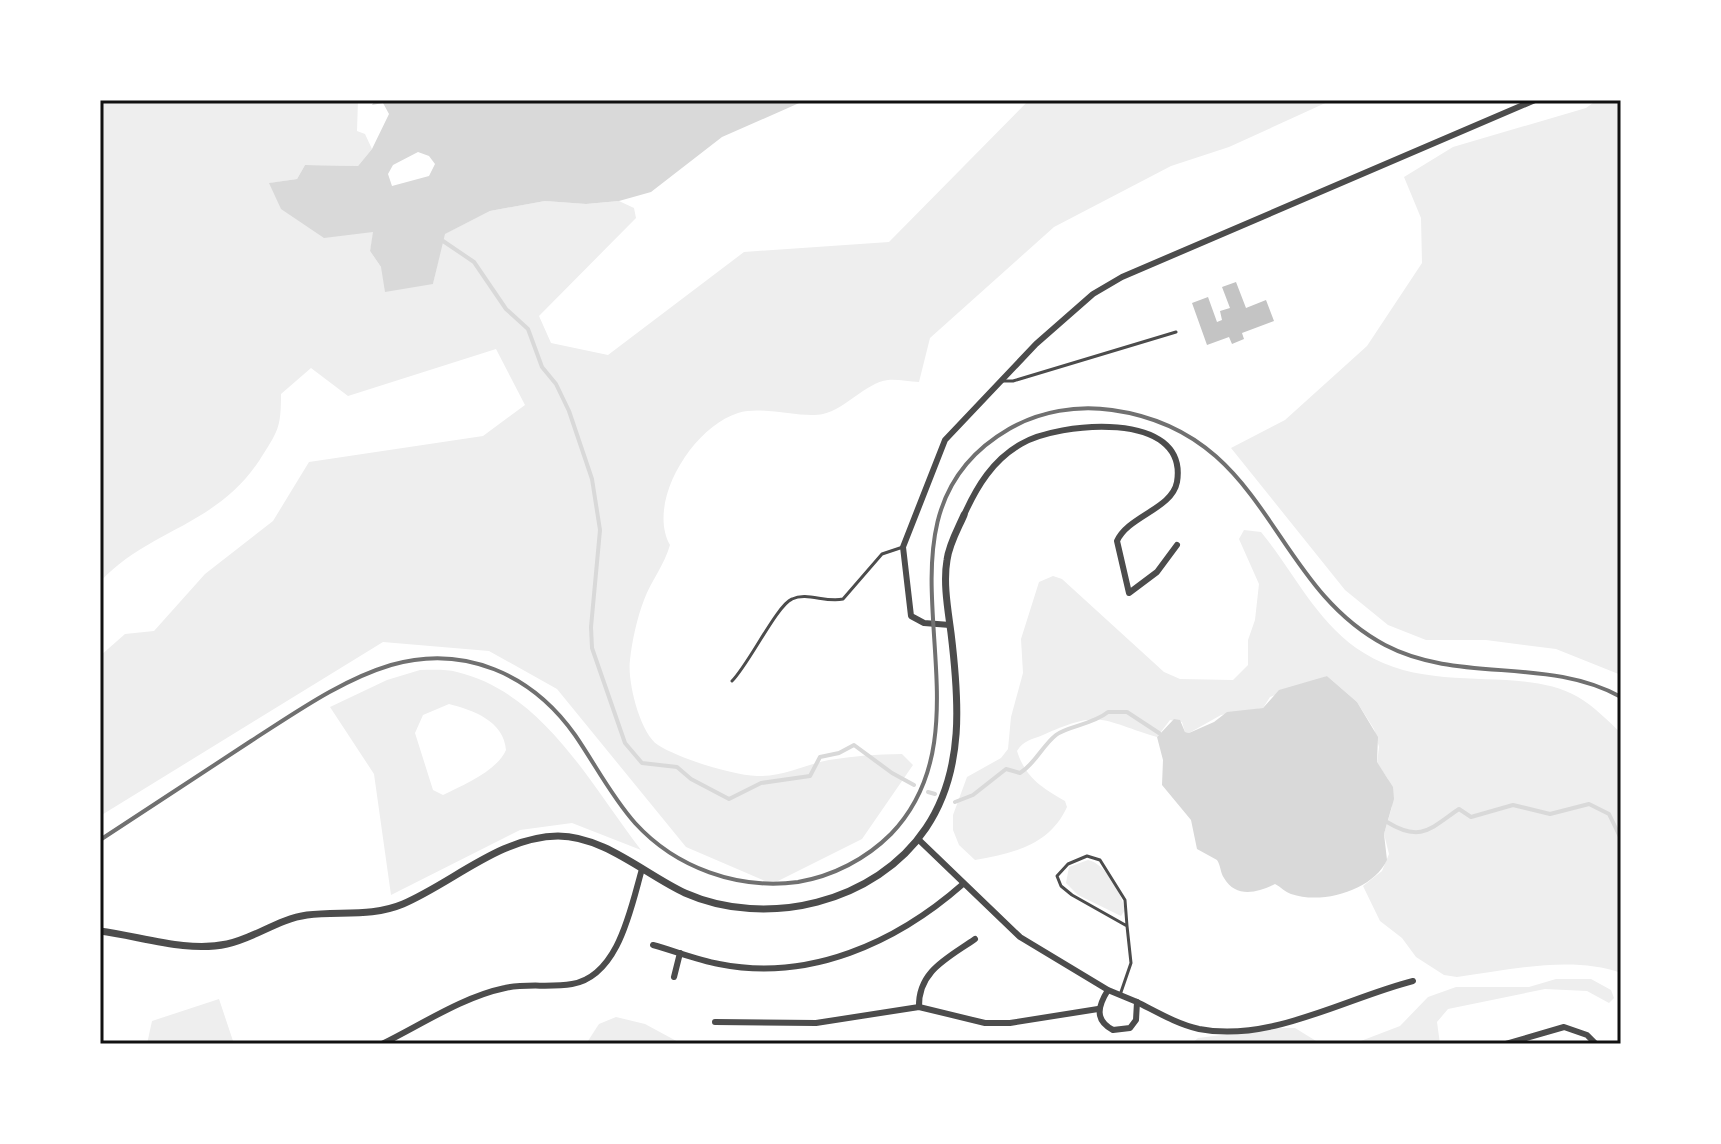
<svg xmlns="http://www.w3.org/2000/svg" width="1721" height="1144" font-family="'Public Sans',sans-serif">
<rect width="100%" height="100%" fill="#fff"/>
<!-- green -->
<g fill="#eee" fill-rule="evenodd">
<path d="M100 100H358L357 131 365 134 372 149 358 166 305 165 297 179 270 183 374 231 370 251 381 267 433 284 444 234 490 211 545 201 586 204 619 201 634 208 636 218 539 316 551 343 608 355 744 252 889 242 1029 100H1332L1229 147 1171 166 1054 227 930 338 919 382C909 382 898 379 888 380 865 383 846 409 823 414 802 419 763 405 738 413 693 427 646 502 670 545 664 566 651 581 644 600 637 618 632 641 630 660 627 681 640 733 658 745 680 759 732 775 757 776 783 777 804 765 829 760 853 756 877 754 902 754L913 765 862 839 772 884 686 847 557 689 489 651 383 642 100 816V656L125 634 154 631 205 574 273 521 309 462 483 436 525 405 496 349 348 396 311 368 281 394C281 429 278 431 259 461 215 527 147 530 100 582Z"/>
<polygon points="1597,100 1621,100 1621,675 1556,649 1486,640 1426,640 1388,625 1345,590 1231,448 1285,420 1367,346 1422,263 1421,218 1404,177 1453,147 1586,108"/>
<path d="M1244 530 1261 532C1295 573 1317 624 1364 653 1432 696 1520 664 1578 697 1594 706 1608 721 1621 733V973C1572 955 1508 970 1457 977L1444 975 1416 957 1402 938 1380 921 1363 886 1382 871 1389 854 1384 834 1392 807 1388 779 1377 763 1379 747 1374 729 1357 702 1327 676 1270 697 1263 708 1221 715 1189 733 1185 732 1182 722 1170 720 1157 737C1100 720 1101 709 1043 735 1031 740 1024 740 1017 751 1026 779 1043 788 1065 801L1067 807C1050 845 1012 854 975 860L959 845 953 830V815L967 777 1001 758 1008 749 1011 717 1023 673 1021 639 1039 582 1053 576 1062 579 1164 672 1180 679 1233 680 1248 665V640L1255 620 1259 584 1239 539Z"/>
<path d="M420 670C432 670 446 669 457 672 544 693 590 784 641 850L572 823 520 830 391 895 374 774 330 707 387 680ZM449 704C473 710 504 721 506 750 497 771 463 785 443 795L433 790 415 733 423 715Z"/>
<path d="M1088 860C1106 864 1121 893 1125 910L1121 916 1078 895 1066 883 1069 867Z"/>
<polygon points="1556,979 1591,979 1611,990 1614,998 1609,1003 1587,991 1545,989 1448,1009 1437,1022 1440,1044 1353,1044 1400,1026 1428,997 1456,987 1529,987"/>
<polygon points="219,999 234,1044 147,1044 152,1021"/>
<polygon points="616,1017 645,1024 682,1044 586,1044 599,1024"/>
<polygon points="1278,1028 1295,1028 1321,1044 1191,1044 1198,1038"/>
</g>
<!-- water -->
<g fill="#d9d9d9" fill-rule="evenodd">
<path d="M375 100H806L722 137 651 192 619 201 586 204 545 201 490 211 445 234 433 284 385 292 381 267 370 251 373 232 324 238 281 209 269 183 297 179 305 165 358 166 372 149 389 114 383 103 372 105ZM418 152 429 156 435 164 429 176 392 186 388 174 393 165Z"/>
<path d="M1327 676 1357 702 1378 737 1377 762 1393 787 1394 799 1384 834 1387 860C1373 890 1323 905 1291 894 1285 892 1281 887 1275 884 1259 892 1236 899 1224 878 1220 872 1221 866 1217 860L1197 849 1191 820 1162 785 1163 760 1157 737 1174 719 1180 720 1185 732 1189 733 1214 722 1227 712 1263 708 1279 690Z"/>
</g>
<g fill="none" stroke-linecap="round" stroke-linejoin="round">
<!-- stream -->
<g stroke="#d9d9d9" stroke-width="4">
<polyline points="443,241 474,262 506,309 528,329 542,367 556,384 569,411 592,479 600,530 591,627 592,648 625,743 642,763 677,767 691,779 729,799 761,783 810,776 820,757 839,753 854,745 892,773 914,785"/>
<polyline points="928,792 935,794"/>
<path d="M955 802 973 795 1006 769 1020 773C1036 763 1042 746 1056 735 1067 726 1092 725 1108 712H1127L1159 733"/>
<path d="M1387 822C1421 843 1431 828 1459 809L1471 817 1513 805 1550 814 1589 804 1609 814 1621 839"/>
</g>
</g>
<!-- building -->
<polygon fill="#c4c4c4" points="1236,282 1246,308 1266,300 1274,321 1242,333 1244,339 1232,344 1229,337 1207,345 1192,303 1208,297 1217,322 1222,320 1220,311 1230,308 1222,287"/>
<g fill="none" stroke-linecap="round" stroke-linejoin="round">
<!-- service -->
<g stroke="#4c4c4c" stroke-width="3">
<polyline points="1001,381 1013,381 1176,332"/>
<path d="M732 681C749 664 777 605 792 599 807 592 826 603 843 599L882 554 903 547"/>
<polyline points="1120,995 1131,963 1127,926 1072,895 1061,886 1057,876 1068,864 1087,856 1100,860 1125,900 1127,926"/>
</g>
<!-- minor -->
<g stroke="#4c4c4c" stroke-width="6">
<polyline points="1546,100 1574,100"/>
<path d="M964 515C977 486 993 460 1021 444 1058 422 1189 409 1177 482 1172 509 1128 516 1117 541L1129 593 1157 572 1177 545"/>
<polyline points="950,625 924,623 911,616 903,547 945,440 1036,344 1093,294 1122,277 1535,100"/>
<path d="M918 839 1020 937 1108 990 1137 1002 1136 1020 1130 1028 1113 1030C1094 1020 1098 1006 1108 990"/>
<path d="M653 945C675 951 697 960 719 964 809 982 896 943 963 884"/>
<polyline points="674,977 680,953"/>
<path d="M1137 1002C1157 1012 1177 1024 1199 1029 1270 1043 1346 998 1413 981"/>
<path d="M919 1007C918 971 948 958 975 939"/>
<polyline points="715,1022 816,1023 919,1007 985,1023 1010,1023 1098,1009"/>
<path d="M382 1044C421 1025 462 997 505 988 526 983 550 988 572 984 619 976 631 907 642 869"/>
<polyline points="1506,1044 1564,1027 1587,1035 1596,1044"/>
</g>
<!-- tertiary -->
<path stroke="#4c4c4c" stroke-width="7" d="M100 931C140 936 187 953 227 944 255 938 278 919 307 915 340 911 372 917 403 904 454 882 500 837 558 836 604 836 646 875 685 893 766 929 876 903 926 828 965 770 959 699 951 633 948 610 943 583 947 560 949 544 958 529 964 515"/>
<!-- rail -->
<path stroke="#707070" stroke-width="4" d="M100 840C150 807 201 774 251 741 295 713 341 680 391 665 464 644 532 674 575 735 595 764 611 796 635 823 676 868 738 890 798 882 833 876 866 859 891 834 1005 716 850 521 1009 429 1040 411 1077 405 1112 410 1270 432 1268 583 1385 645 1459 684 1547 656 1621 697"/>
</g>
<!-- border -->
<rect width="1721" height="1144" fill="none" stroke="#ffffff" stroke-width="204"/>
<rect x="102" y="102" width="1517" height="940" fill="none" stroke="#111" stroke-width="3"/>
</svg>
